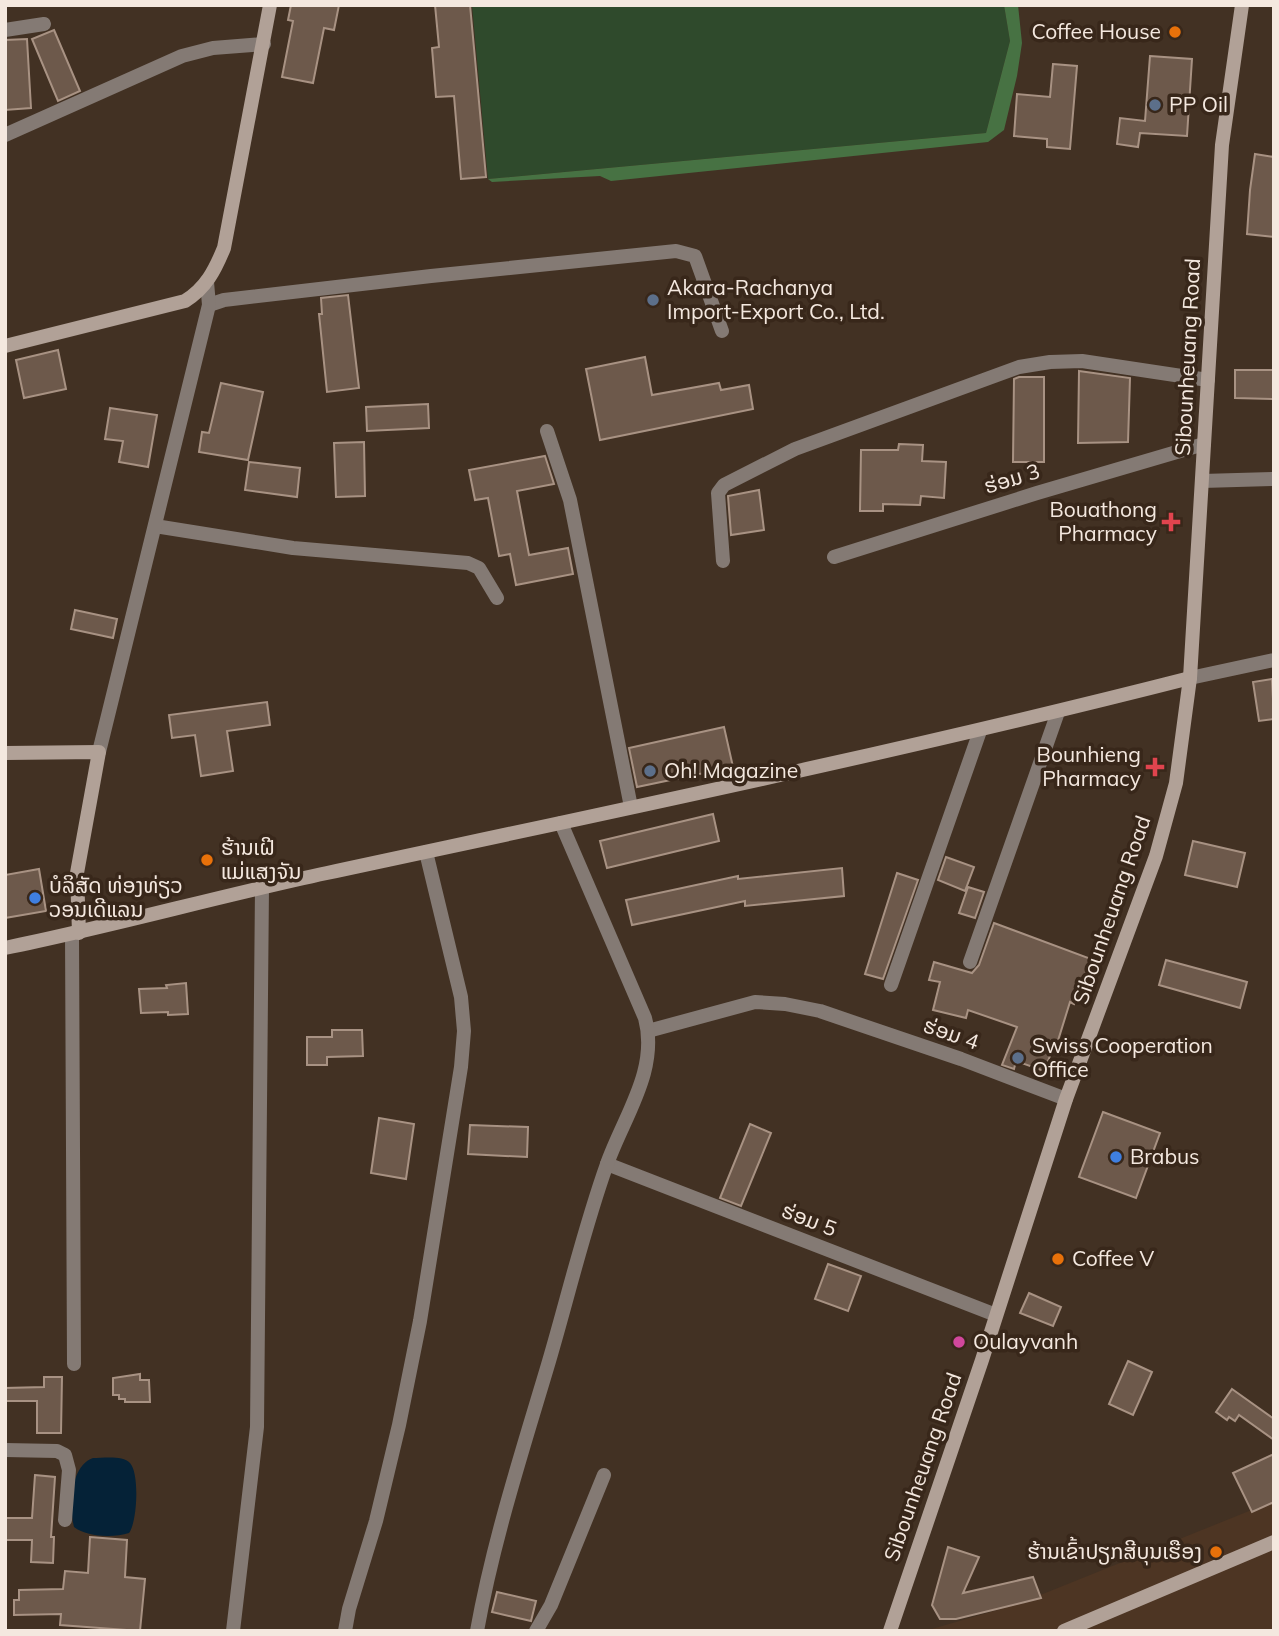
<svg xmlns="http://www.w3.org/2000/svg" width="1279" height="1636" font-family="Mulish,'Noto Sans Lao',sans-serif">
<rect width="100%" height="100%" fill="#423123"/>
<!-- built -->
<polygon fill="#4d3523" points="1274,1501 1274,1631 925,1631 1018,1604"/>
<!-- green -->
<polygon fill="#2f4a2c" points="472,5 1004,5 1010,41 986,133 488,179"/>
<!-- forest -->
<polygon fill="#477243" points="1004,5 1018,5 1022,43 1017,76 1004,130 988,142 611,181 600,176 492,182 488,179 986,133 1010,41"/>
<!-- water -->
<path fill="#052237" d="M93 1458C103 1458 123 1455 130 1463 140 1474 137 1523 129 1533 113 1538 87 1537 74 1527 69 1507 70 1466 93 1458Z"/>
<!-- building -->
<g fill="#6d594b" stroke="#a89283" stroke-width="2">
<polygon points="291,5 339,5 334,30 324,28 313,83 282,77 293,21 288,20"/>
<polygon points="435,5 470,5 486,177 461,179 454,96 436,97 432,48 439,47"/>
<polygon points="54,30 80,91 58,101 32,39"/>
<polygon points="27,39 31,108 5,110 5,40"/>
<polygon points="1150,56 1192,59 1187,136 1140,133 1138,147 1117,144 1120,118 1145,121"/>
<polygon points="1053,64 1077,66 1070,149 1047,147 1047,139 1014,136 1017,94 1050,97"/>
<polygon points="1255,154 1274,157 1274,237 1247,234 1250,190"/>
<polygon points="348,295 359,388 327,392 319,314 322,314 321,298"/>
<polygon points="58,350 66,389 24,398 16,360"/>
<polygon points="645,357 652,395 719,383 721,390 749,385 753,409 600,440 586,369"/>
<polygon points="1235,370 1274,370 1274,399 1235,398"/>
<polygon points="1079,371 1130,378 1128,442 1078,443"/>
<polygon points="1019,377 1044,377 1044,462 1013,462 1014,379"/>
<polygon points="221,383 263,392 248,460 199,452 202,432 209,433"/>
<polygon points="428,404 429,428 367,431 366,407"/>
<polygon points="110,408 157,415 148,467 119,462 123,441 105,439"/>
<polygon points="364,442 365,496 336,497 334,443"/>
<polygon points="899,444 923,445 922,461 946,462 944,498 921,496 920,505 883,504 883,511 860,511 861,450 898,450"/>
<polygon points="545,456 554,484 517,491 529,555 568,548 573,574 516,585 510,554 499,556 488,498 475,500 469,470"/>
<polygon points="249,462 300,468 297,497 245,490"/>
<polygon points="759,490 764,530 731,535 728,496"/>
<polygon points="75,610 117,619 113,638 71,629"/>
<polygon points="1272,679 1274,719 1259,721 1253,682"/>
<polygon points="267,702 270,725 227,731 233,771 201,776 195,735 172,738 169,715"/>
<polygon points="724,727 733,767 637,787 629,748"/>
<polygon points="713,814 719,841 607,868 600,841"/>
<polygon points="1193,841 1245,853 1237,887 1185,875"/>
<polygon points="946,857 974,867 965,891 938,880"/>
<polygon points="842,868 844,896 745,906 745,901 632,925 626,900 738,876 738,879"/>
<polygon points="39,869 46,911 5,918 5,875"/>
<polygon points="897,873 918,880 883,979 865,974"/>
<polygon points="968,887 984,892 975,918 959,913"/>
<polygon points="994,923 1091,959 1074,1004 1070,1002 1056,1047 1054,1046 1044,1071 1016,1061 1014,1069 1002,1065 1017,1027 968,1010 966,1018 933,1010 940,982 929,980 934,962 972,973 979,965"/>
<polygon points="1166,960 1247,982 1240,1008 1159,985"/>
<polygon points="186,983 188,1014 168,1015 168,1012 141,1013 139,989 167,988 166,985"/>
<polygon points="332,1030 362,1030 363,1056 327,1057 327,1065 307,1065 307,1037 332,1037"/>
<polygon points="1103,1112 1160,1133 1136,1198 1079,1177"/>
<polygon points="379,1118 414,1124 406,1179 371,1173"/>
<polygon points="750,1124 771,1133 741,1206 720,1198"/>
<polygon points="470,1125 528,1127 527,1157 468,1154"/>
<polygon points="828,1264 861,1276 848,1311 815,1299"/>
<polygon points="1029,1293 1061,1307 1053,1326 1020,1313"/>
<polygon points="1128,1361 1152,1372 1133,1415 1109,1404"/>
<polygon points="140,1374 140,1380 149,1380 150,1402 125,1402 125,1399 119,1399 119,1395 113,1395 113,1378"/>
<polygon points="44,1377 62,1377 61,1433 37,1433 37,1401 5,1401 5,1388 44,1387"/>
<polygon points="1232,1389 1274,1419 1274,1440 1239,1415 1235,1421 1229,1417 1227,1420 1216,1412"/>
<polygon points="1274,1454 1274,1502 1252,1512 1233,1473"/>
<polygon points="35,1475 55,1477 51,1537 54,1537 53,1563 31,1562 32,1540 5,1540 5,1518 32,1518"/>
<polygon points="90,1537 127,1540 125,1577 145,1579 140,1631 60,1625 61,1614 14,1615 14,1600 19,1600 19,1590 63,1589 65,1571 88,1573"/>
<polygon points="948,1547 979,1557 963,1593 1033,1577 1041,1598 956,1619 940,1619 932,1605"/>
<polygon points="497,1592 536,1601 531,1621 492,1612"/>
</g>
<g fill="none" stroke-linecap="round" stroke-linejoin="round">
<!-- street -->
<g stroke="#847a74" stroke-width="14">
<polyline points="5,30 44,24"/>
<polyline points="5,135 182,56 213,48 264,44"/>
<polyline points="209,305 224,300 431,276 676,251 695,256 722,331"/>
<polyline points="547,431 570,500 631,807"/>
<polyline points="1202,481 1274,479"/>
<polyline points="155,526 293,548 468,563 479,568 497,598"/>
<polyline points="834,557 1037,493 1204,444"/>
<polyline points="723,561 718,493 724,485 795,449 1019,367 1050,362 1082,361 1208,380"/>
<polyline points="1190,678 1274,660"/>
<polyline points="99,752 209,305 207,282"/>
<polyline points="72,934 74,1364"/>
<polyline points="970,962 1058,712"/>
<polyline points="891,985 980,731"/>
<polyline points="648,1031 755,1002 785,1004 820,1011 961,1059 1066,1099"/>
<polyline points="607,1164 996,1315"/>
<polyline points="5,1450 57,1451 65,1455 69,1470 65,1520"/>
<polyline points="233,1631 257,1427 262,887"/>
<polyline points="345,1631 349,1609 376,1521 399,1425 420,1321 461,1067 464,1031 461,997 426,852"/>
<path d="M477 1631C493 1542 521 1455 547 1368 567 1301 583 1231 607 1164 624 1116 659 1070 645 1018L561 823"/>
<polyline points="536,1631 551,1605 604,1475"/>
</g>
<!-- secondary -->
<g stroke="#b1a197" stroke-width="14">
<path d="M5 346 185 301C206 288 215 270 224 248L270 5"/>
<polyline points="5,753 99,752 77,873 79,933"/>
<path d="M5 948C113 926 219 896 327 873 615 811 904 751 1190 678"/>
<polyline points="890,1631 982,1360 1066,1099 1156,856 1176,783 1190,678 1222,145 1242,5"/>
<polyline points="1064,1631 1274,1542"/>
</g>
</g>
<!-- markers -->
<g fill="#e8710a" stroke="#38271a" stroke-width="2.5">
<circle cx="1175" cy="32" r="7"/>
<circle cx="207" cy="860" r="7"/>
<circle cx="1058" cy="1259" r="7"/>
<circle cx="1216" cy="1552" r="7"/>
</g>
<g fill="#5c6f8a" stroke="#38271a" stroke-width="2.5">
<circle cx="1155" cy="105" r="7"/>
<circle cx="653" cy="300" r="7"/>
<circle cx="650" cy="771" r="7"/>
<circle cx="1018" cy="1058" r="7"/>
</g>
<g fill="#e0444e" stroke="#38271a" stroke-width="2.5">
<path d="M1167.5 511.5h7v7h7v7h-7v7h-7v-7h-7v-7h7z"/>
<path d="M1151.5 756.5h7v7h7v7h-7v7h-7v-7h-7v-7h7z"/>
</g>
<g fill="#3f7fe0" stroke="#38271a" stroke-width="2.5">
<circle cx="35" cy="898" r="7"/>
<circle cx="1116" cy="1157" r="7"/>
</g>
<circle fill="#d1479c" stroke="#38271a" stroke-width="2.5" cx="959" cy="1342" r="7"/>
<g text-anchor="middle" stroke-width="7" stroke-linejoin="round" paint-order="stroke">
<!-- poi labels -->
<g font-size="21" fill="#f4e8df" stroke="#38271a" text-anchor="start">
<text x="1161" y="39" text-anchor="end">Coffee House</text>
<text x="1169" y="112">PP Oil</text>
<text x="667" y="295">Akara-Rachanya<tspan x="667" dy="24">Import-Export Co., Ltd.</tspan></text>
<text x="1157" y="517" text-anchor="end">Bouathong<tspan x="1157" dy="24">Pharmacy</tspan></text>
<text x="1141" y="762" text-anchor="end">Bounhieng<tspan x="1141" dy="24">Pharmacy</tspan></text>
<text x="664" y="778">Oh! Magazine</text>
<text x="221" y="855">ຮ້ານເຝີ<tspan x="221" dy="24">ແມ່ແສງຈັນ</tspan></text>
<text x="49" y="893">ບໍລິສັດ ທ່ອງທ່ຽວ<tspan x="49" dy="24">ວອນເດີແລນ</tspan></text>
<text x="1032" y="1053">Swiss Cooperation<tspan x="1032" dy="24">Office</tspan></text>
<text x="1130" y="1164">Brabus</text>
<text x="1072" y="1266">Coffee V</text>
<text x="973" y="1349">Oulayvanh</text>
<text x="1202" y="1559" text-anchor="end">ຮ້ານເຂົ້າປຽກສີບຸນເຮືອງ</text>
</g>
<!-- street labels -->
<g font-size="21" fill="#f4e8df" stroke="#38271a">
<text transform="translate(1188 357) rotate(-87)" y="7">Sibounheuang Road</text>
<text transform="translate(1012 479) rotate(-17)" y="7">ຮ່ອມ 3</text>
<text transform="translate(1112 910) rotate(-71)" y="7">Sibounheuang Road</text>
<text transform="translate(951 1034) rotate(19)" y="7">ຮ່ອມ 4</text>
<text transform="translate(809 1220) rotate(21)" y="7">ຮ່ອມ 5</text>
<text transform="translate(923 1467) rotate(-71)" y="7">Sibounheuang Road</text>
</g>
</g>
<!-- border -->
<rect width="1279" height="1636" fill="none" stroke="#f4e8df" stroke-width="14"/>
</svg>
